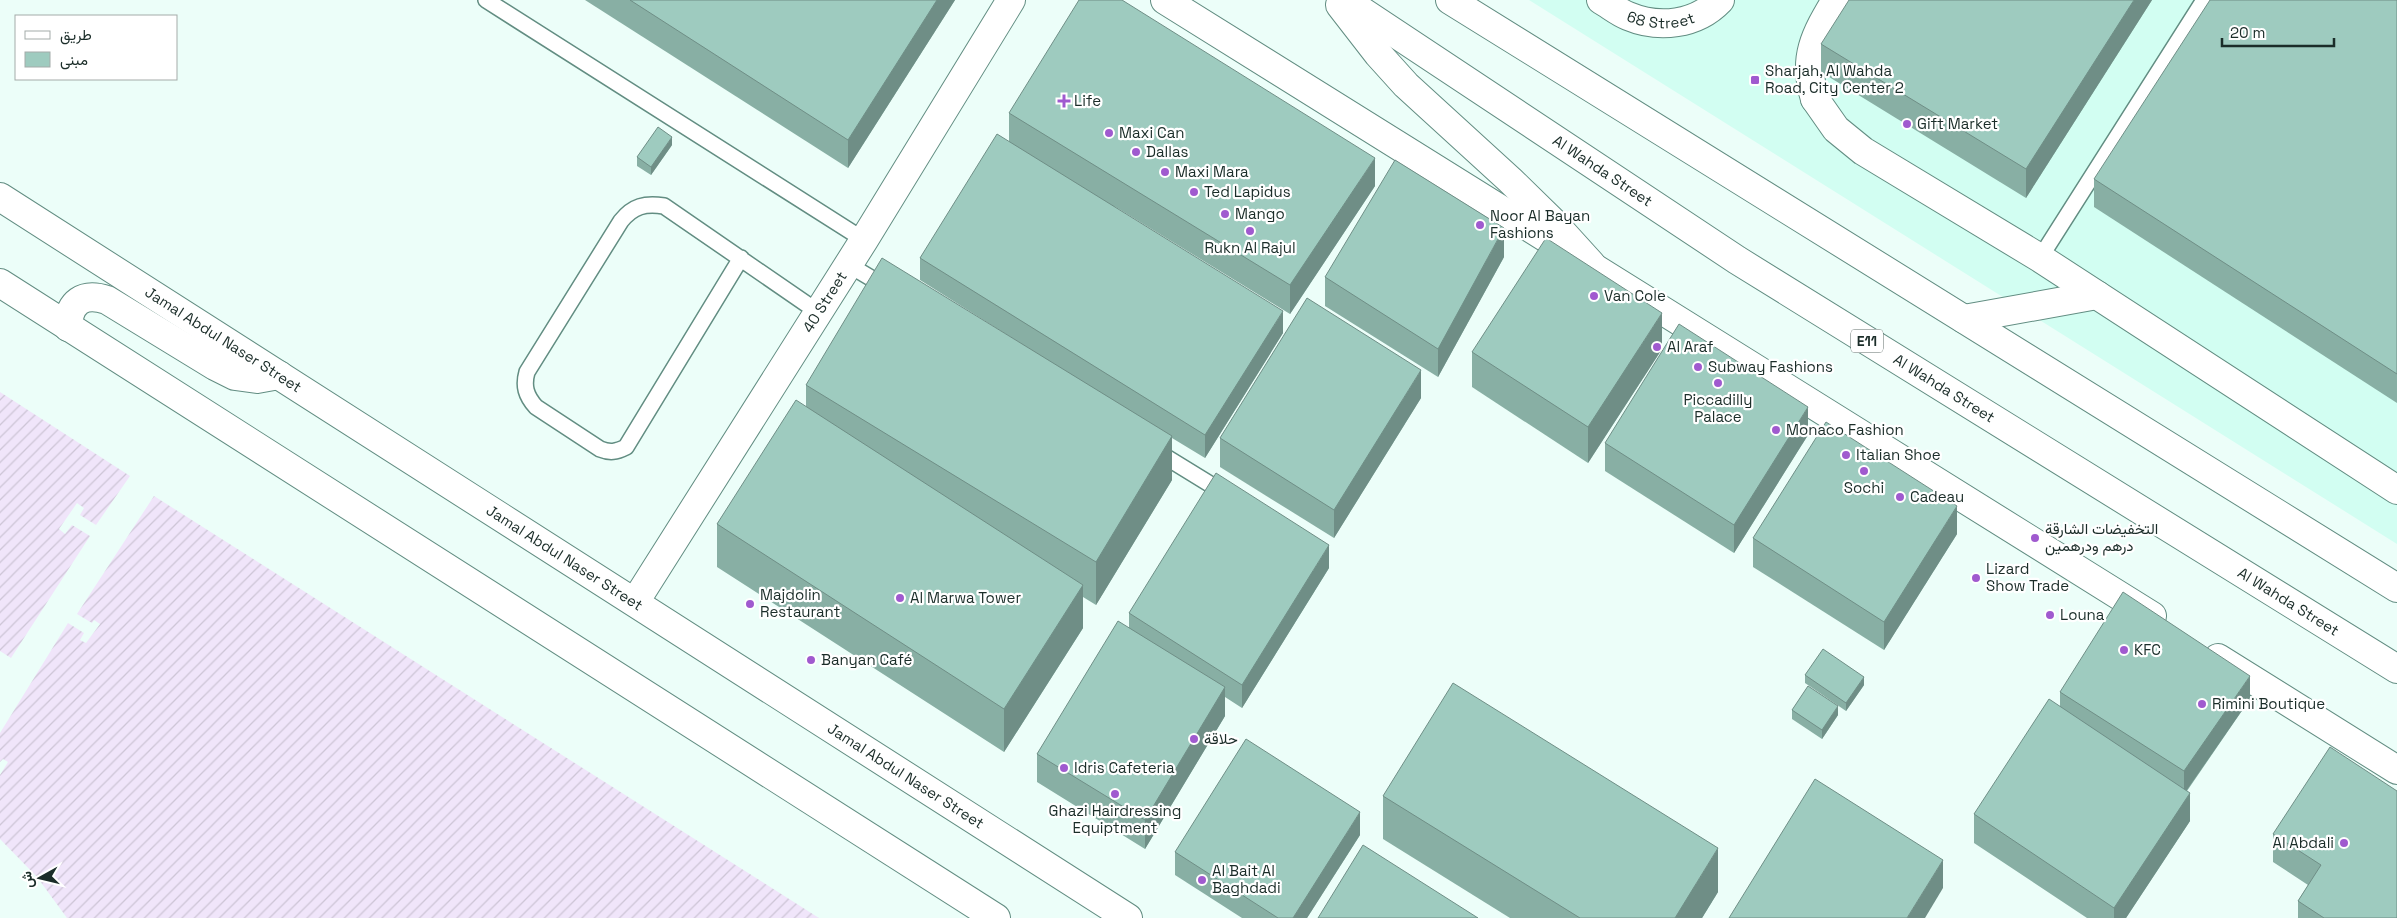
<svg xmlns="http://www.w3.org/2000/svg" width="2397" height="918" font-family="'Space Grotesk',Vazirmatn,sans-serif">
<defs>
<pattern id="garden-furrows" width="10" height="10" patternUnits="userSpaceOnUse" patternTransform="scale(1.25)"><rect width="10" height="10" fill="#f0e5fa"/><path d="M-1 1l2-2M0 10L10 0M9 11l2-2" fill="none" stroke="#cdc5d6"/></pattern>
</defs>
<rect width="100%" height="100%" fill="#ecfef9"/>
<!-- built -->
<polygon fill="#d2fef2" points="1529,0 2397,0 2397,544"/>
<!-- garden -->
<g fill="url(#garden-furrows)">
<polygon points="0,392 130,476 96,525 80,515 84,508 77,503 59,529 65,534 72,525 90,536 11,658 0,651"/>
<polygon points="154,496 819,918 67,918 37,877 0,839 0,775 8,762 3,759 0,762 0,733 68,623 84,633 80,640 86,643 100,624 94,620 92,623 77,614"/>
</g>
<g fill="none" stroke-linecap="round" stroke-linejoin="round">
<defs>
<g id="lane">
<polyline points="486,0 864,240"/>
<path d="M741 258 626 447C616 452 610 453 600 449L536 407C526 396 523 386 527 372L621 221C633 206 645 203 664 206L818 312"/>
<polyline points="2040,258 2204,0"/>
<polyline points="849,265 886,287"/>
<polyline points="1156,451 1226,494"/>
</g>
<g id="street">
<polyline points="1165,0 2152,616"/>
<polyline points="1815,99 1836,129 1863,151 2040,258 2397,490"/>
<path id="s1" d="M635 602 864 240 1011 0"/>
<polyline points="2218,658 2397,770"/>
</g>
<g id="secondary">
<path id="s2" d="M1601 0C1610 5 1618 12 1628 16 1659 29 1696 25 1720 0"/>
<path d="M1815 99C1802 58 1815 35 1836 0"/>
<path id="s3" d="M0 197 1128 918"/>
<polyline points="0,283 996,918"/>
<path d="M68 327C69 302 83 292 107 300L215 366 235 376 257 379 279 375"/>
</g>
<g id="highway">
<path id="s4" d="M1345 0 1737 260 2397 669"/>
<polyline points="1450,0 2397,588"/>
<polyline points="1340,5 1378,54 1406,85 1510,180 1552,221 1591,264"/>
<polyline points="1964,319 2097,295"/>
</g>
</defs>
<!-- lane casing -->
<use href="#lane" stroke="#628d82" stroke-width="18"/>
<!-- street casing -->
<use href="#street" stroke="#628d82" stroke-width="30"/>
<!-- secondary casing -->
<use href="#secondary" stroke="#628d82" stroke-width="30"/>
<!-- highway casing -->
<use href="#highway" stroke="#628d82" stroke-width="30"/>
<!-- lane -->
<use href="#lane" stroke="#fff" stroke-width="15"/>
<!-- street -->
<use href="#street" stroke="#fff" stroke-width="28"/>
<!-- secondary -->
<use href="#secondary" stroke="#fff" stroke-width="28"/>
<!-- highway -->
<use href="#highway" stroke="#fff" stroke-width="28"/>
</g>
<!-- wall -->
<g fill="#88afa4">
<polygon points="585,0 955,0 848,168"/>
<polygon points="2152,0 2026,198 1821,72 1821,44"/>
<polygon points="2397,0 2397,403 2094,207 2094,179"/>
<polygon points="1009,113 1375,186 1290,314 1114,206 1283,333 1205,458 1172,438 1172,480 1096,605 1083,597 1083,628 1004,752 717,567 717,524 806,406 806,385 1039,355 920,280 920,258 1009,141"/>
<polygon points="672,145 651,175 637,166 637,157"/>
<polygon points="1504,257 1438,377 1325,306 1325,277"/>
<polygon points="1662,349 1588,463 1472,387 1472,352"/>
<polygon points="1421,398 1334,538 1220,467 1220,438"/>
<polygon points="1808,435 1734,553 1605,471 1605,443"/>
<polygon points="1957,534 1884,650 1753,567 1753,538"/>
<polygon points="1329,568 1242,708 1225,697 1225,716 1145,849 1037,782 1037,754 1129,627 1129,613"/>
<polygon points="1805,675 1864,685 1846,711 1805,683"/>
<polygon points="2060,692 2250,699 2187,791 2190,821 2126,918 2087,918 1974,843 1974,814 2060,706"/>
<polygon points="1792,710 1838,715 1822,739 1792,719"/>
<polygon points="2397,791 2397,918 2298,918 2298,901 2308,885 2273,862 2273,834"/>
<polygon points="1383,796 1718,892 1702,918 1510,918 1383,839"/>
<polygon points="1360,835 1307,918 1242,918 1175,875 1175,852"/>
</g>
<!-- shaded-wall -->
<g fill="#6f8e86">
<polygon points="937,0 955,0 848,168 848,140"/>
<polygon points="2134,0 2152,0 2026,198 2026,169"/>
<polygon points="672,137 672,145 651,175 651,167"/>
<polygon points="1375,158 1375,186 1290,314 1290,285"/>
<polygon points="1504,228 1504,257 1438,377 1438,349"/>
<polygon points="1283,311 1283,333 1205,458 1205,435"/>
<polygon points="1662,313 1662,349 1588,463 1588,427"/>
<polygon points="1421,370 1421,398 1334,538 1334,510"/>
<polygon points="1808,407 1808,435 1734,553 1734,525"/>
<polygon points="1172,436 1172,480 1096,605 1096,562"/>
<polygon points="1957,506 1957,534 1884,650 1884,622"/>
<polygon points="1329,545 1329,568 1242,708 1242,685"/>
<polygon points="1083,585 1083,628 1004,752 1004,709"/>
<polygon points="2250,676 2250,699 2184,794 2184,771"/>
<polygon points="1864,677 1864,685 1846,711 1846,703"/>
<polygon points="1225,687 1225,716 1145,849 1145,820"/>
<polygon points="1838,706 1838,715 1822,739 1822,730"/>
<polygon points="2190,793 2190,821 2126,918 2114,918 2114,908"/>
<polygon points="1360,812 1360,835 1307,918 1293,918"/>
<polygon points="1718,848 1718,892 1702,918 1675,918"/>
<polygon points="1943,860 1943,888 1925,918 1907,918"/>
</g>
<!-- building -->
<g fill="#9ecbbf" stroke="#6f8e86">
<polygon points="630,0 937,0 848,140"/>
<polygon points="1079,0 1122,0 1375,158 1290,285 1009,113"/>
<polygon points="1849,0 2134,0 2026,169 1821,44"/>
<polygon points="2210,0 2397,0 2397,374 2094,179"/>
<polygon points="658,127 672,137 651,167 637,157"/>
<polygon points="997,134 1283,311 1205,435 920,258"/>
<polygon points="1395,160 1504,228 1438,349 1325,277"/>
<polygon points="1546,238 1662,313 1588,427 1472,352"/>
<polygon points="882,258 1172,436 1096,562 806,385"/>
<polygon points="1307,298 1421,370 1334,510 1220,438"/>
<polygon points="1679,324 1808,407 1734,525 1605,443"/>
<polygon points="796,400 1083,585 1004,709 717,524"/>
<polygon points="1826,422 1957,506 1884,622 1753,538"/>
<polygon points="1216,473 1329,545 1242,685 1129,613"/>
<polygon points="2123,592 2250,676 2184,771 2060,692"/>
<polygon points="1118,621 1225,687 1145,820 1037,754"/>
<polygon points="1823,649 1864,677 1846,703 1805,675"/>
<polygon points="1453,683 1718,848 1675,918 1580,918 1383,796"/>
<polygon points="1808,686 1838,706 1822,730 1792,710"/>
<polygon points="2049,699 2190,793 2114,908 1974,814"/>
<polygon points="1246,739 1360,812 1293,918 1278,918 1175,852"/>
<polygon points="2330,747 2397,791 2397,918 2324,918 2298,901 2321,865 2273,834"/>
<polygon points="1815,779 1943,860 1907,918 1729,918"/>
<polygon points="1363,845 1478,918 1318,918"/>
</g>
<!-- markers -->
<g fill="#a05acf" stroke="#fff" stroke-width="2">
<rect x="1750" y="75" width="10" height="10" rx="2.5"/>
<path d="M1061.5 93.5h5v5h5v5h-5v5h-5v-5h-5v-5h5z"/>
<circle cx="1907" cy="124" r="5"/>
<circle cx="1109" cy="133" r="5"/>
<circle cx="1136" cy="152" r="5"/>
<circle cx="1165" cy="172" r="5"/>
<circle cx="1194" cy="192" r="5"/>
<circle cx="1225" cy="214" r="5"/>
<circle cx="1480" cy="225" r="5"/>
<circle cx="1250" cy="231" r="5"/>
<circle cx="1594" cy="296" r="5"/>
<circle cx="1657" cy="347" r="5"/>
<circle cx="1698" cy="367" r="5"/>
<circle cx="1718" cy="383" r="5"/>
<circle cx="1776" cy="430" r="5"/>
<circle cx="1846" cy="455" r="5"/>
<circle cx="1864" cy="471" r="5"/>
<circle cx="1900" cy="497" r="5"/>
<circle cx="2035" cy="538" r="5"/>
<circle cx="1976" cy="578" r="5"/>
<circle cx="900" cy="598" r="5"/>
<circle cx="750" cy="604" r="5"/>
<circle cx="2050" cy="615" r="5"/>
<circle cx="2124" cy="650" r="5"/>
<circle cx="811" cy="660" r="5"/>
<circle cx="2202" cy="704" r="5"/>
<circle cx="1194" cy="739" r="5"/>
<circle cx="1064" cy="768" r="5"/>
<circle cx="1115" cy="794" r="5"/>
<circle cx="2344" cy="843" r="5"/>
<circle cx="1202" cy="880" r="5"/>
</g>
<g text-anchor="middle" stroke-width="4.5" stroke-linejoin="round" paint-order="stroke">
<!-- shield labels -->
<rect fill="#fff" stroke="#5f6c69" stroke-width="1" x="1851" y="329.5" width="32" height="23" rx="4"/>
<g font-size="14" font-weight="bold" fill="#1b2d29">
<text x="1867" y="346">E11</text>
</g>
<!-- street labels -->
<g font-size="15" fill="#1b2d29" stroke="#fff">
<text dy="5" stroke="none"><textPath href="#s2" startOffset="65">68 Street</textPath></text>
<text dy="5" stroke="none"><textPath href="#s4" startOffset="309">Al Wahda Street</textPath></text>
<text dy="5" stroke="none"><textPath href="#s1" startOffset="355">40 Street</textPath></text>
<text dy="5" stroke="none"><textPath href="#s3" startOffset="265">Jamal Abdul Naser Street</textPath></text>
<text dy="5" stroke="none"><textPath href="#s4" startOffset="714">Al Wahda Street</textPath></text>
<text dy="5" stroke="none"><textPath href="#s3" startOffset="670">Jamal Abdul Naser Street</textPath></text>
<text dy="5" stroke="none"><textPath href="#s4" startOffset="1119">Al Wahda Street</textPath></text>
<text dy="5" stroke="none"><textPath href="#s3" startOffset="1075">Jamal Abdul Naser Street</textPath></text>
</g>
<!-- poi labels -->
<g font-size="15" fill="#1b2d29" stroke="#fff" text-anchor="start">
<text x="1765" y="76">Sharjah, Al Wahda<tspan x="1765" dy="17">Road, City Center 2</tspan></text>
<text x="1074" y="106">Life</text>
<text x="1917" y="129">Gift Market</text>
<text x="1119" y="138">Maxi Can</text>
<text x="1146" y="157">Dallas</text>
<text x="1175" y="177">Maxi Mara</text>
<text x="1204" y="197">Ted Lapidus</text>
<text x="1235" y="219">Mango</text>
<text x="1490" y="221">Noor Al Bayan<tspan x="1490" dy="17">Fashions</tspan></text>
<text x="1250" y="253" text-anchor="middle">Rukn Al Rajul</text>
<text x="1604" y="301">Van Cole</text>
<text x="1667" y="352">Al Araf</text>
<text x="1708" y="372">Subway Fashions</text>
<text x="1718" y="405" text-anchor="middle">Piccadilly<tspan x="1718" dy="17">Palace</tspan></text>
<text x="1786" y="435">Monaco Fashion</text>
<text x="1856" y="460">Italian Shoe</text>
<text x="1864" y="493" text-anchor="middle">Sochi</text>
<text x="1910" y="502">Cadeau</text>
<text x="2045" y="534">التخفيضات الشارقة<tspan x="2045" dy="17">درهم ودرهمين</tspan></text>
<text x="1986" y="574">Lizard<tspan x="1986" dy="17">Show Trade</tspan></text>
<text x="760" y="600">Majdolin<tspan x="760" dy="17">Restaurant</tspan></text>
<text x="910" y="603">Al Marwa Tower</text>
<text x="2060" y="620">Louna</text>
<text x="2134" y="655">KFC</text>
<text x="821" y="665">Banyan Café</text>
<text x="2212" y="709">Rimini Boutique</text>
<text x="1204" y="744">حلاقة</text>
<text x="1074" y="773">Idris Cafeteria</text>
<text x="1115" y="816" text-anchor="middle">Ghazi Hairdressing<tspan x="1115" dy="17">Equiptment</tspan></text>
<text x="2334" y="848" text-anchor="end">Al Abdali</text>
<text x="1212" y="876">Al Bait Al<tspan x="1212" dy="17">Baghdadi</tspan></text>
</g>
</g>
<!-- legend -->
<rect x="15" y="15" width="162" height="65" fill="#ffffff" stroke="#a4aba9"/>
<rect x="25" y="31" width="25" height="8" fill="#ffffff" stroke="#a4aba9"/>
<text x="60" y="40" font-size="15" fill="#1b2d29">طريق</text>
<rect x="25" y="52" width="25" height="15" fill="#9ecbbf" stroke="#a4aba9"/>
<text x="60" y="65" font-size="15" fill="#1b2d29">مبنى</text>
<!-- north arrow -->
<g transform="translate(40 878) rotate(262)" stroke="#ffffff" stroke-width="4" paint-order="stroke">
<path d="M0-4L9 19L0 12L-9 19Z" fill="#1b2d29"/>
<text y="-8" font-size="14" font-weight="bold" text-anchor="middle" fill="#1b2d29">ش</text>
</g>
<!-- scale -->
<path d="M2222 38v8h112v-8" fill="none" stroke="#1b2d29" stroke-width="2.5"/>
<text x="2230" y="38" font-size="15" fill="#1b2d29" stroke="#ffffff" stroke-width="4" paint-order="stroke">20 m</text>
</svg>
